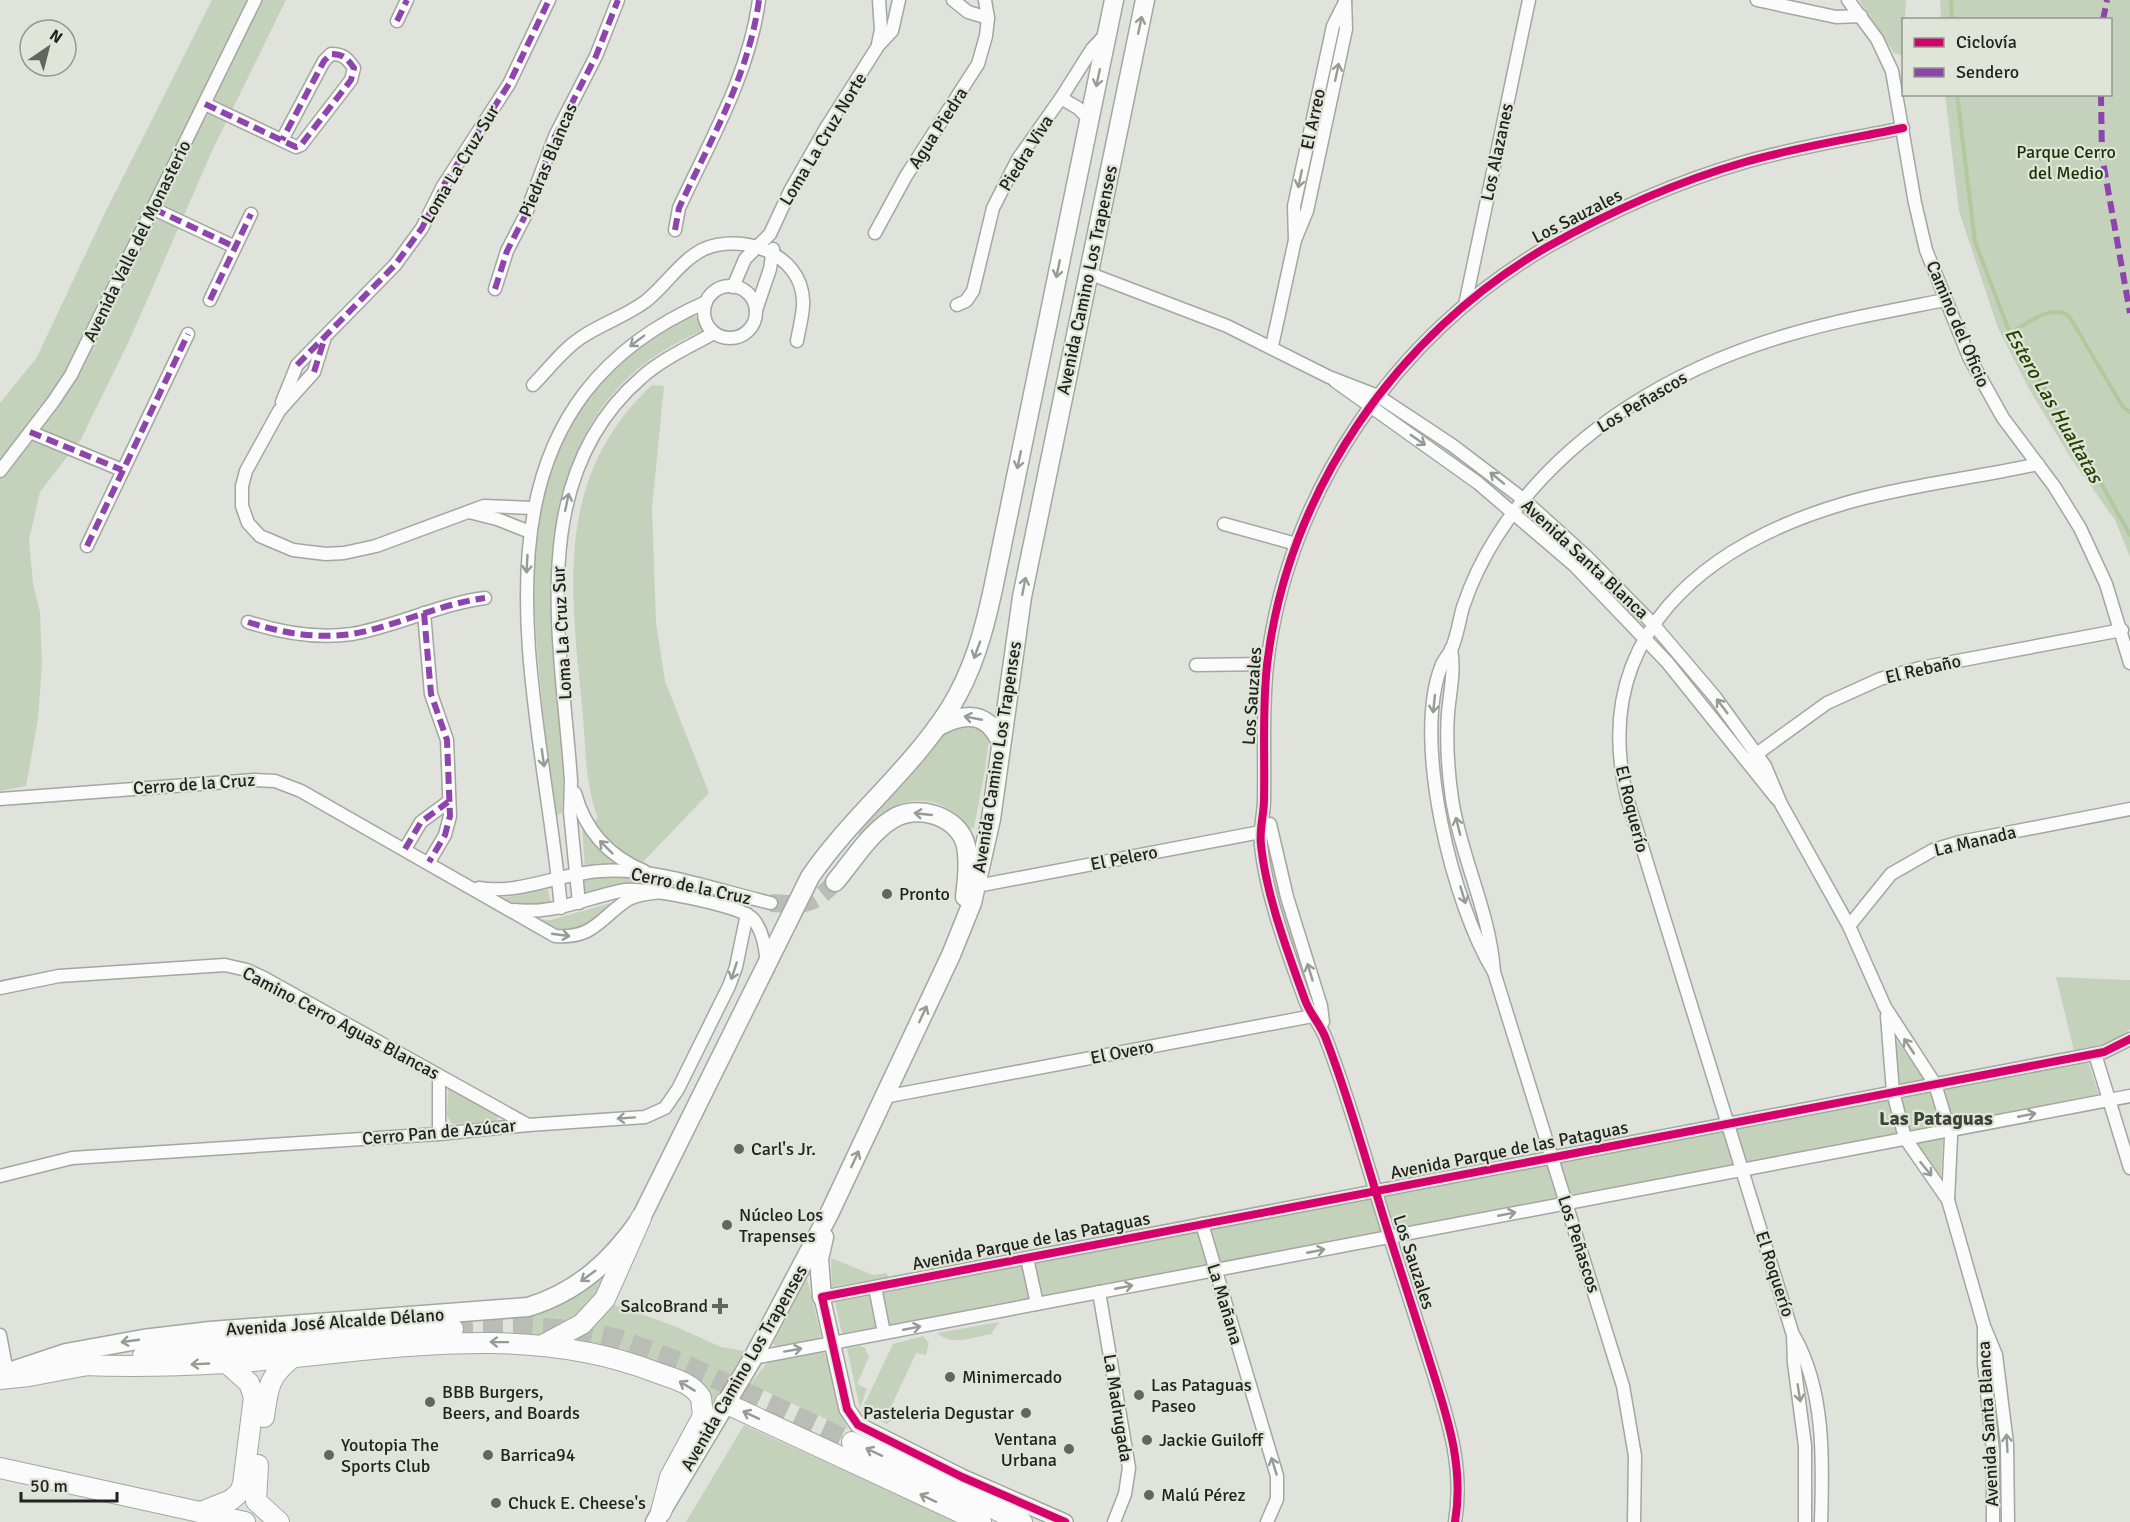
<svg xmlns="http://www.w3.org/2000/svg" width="2130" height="1522" font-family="Signika,sans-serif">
<rect width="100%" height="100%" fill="#dfe3dc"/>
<!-- green -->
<g fill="#c5d2bb">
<polygon points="212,0 286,0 212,151 130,339 81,439 40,492 29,540 33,584 40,612 42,664 38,719 26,786 0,791 0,403 37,357 103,217"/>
<polygon points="1859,0 1906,0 1903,56 1894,53"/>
<polygon points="1940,0 2130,0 2130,557 2115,520 2071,458 2029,389 1998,328 1959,211 1945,95 2110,94 2110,20 1941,19"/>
<path d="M693 315 698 317 703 326 702 331C570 386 547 507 552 636 552 652 557 669 559 685 564 728 565 770 562 813L556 816C546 768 544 720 539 671 528 553 528 450 621 362 642 342 668 329 693 315Z"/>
<path d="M652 385 664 386 652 508 656 623 665 681 709 793 641 864C621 856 607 838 594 822L598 818C584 782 586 744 582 706 570 585 555 476 652 385Z"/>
<polygon points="1380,406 1472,467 1512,501 1510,501"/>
<polygon points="1527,510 1590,567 1644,622 1644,626 1524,513"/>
<path d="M955 717 990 730 985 770 974 828 968 829C958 806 924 794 900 804 885 811 874 827 863 839L858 832 935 745Z"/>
<polygon points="582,826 596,846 625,869 585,868"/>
<polygon points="1265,837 1268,838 1283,903 1315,1008 1313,1009 1280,904"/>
<polygon points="585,876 613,876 655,882 641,882 587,895 584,893 583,879"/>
<polygon points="548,889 551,905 514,905 498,899"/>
<polygon points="621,900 590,929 551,931 531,919 551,920"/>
<polygon points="2056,977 2130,980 2130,1029 2113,1042 2074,1051"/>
<polygon points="1896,1040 1926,1080 1897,1084"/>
<polygon points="2088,1061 2099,1095 842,1334 835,1302"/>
<polygon points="448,1089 498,1116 496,1122 452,1124 447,1116"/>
<polygon points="1943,1139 1941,1176 1916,1144"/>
<polygon points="831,1258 873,1275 887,1273 888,1277 832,1287"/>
<polygon points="608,1273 598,1301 549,1335 532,1337 534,1318 513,1317 573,1297"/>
<polygon points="807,1278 821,1336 818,1339 777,1348 773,1343"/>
<polygon points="609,1303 672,1325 721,1347 745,1351 713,1405 565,1342"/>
<path d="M999 1322 991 1334C974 1337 952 1347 937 1333Z"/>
<polygon points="923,1336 929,1343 926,1355 916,1353 890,1409 898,1415 887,1424 861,1411 893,1344"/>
<polygon points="860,1346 865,1348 869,1357 857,1384 867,1389 860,1408 847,1348"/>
<polygon points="822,1352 828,1356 839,1409 848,1429 750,1384 768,1362"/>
<polygon points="744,1425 958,1522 686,1522"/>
</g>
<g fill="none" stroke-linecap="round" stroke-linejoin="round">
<!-- stream -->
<g stroke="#b1c99c" stroke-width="4">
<polyline points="1951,0 1952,20"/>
<polyline points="1957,94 1975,242 2010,333 2078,442 2130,535"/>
<path d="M2010 333C2027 324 2051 303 2069 316L2123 407 2130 412"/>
</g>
<!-- secondary-tunnel -->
<path stroke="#b9bdb6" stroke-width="18" stroke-dasharray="18 9" stroke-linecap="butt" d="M771 903C803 905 812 907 835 882"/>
<!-- primary-tunnel -->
<polyline stroke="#b9bdb6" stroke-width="20" stroke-dasharray="20 10" stroke-linecap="butt" points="453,1329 532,1327 582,1331 618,1339 682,1363 852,1442"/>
<defs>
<g id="minor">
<polyline points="953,0 968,12 988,18"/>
<polyline points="1757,0 1836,17 1861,16"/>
<polyline points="1848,0 1877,39 1892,71 1915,203 1926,250 1969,357 2003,418 2054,486 2080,528 2106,584 2130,663"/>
<polyline points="397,21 407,0"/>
<polyline points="878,44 881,30 879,0"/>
<path d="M205 104 296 147 301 145 351 80 354 68C347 58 343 54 331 54L324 61 282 140"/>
<polyline points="1089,119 1078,108 1061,98 1092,49 1107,33"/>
<polyline points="154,209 235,247"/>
<path d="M675 230 679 208C710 141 749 75 759 0"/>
<polyline points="875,233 906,176 978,64 986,36 988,18 985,0"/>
<polyline points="1295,240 1294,206 1333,26 1345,2"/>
<polyline points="1088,273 1227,326 1329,377 1378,396 1452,445 1523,499 1587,557 1653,624 1715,697 1765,766 1781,804 1849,926 1885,1007 1935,1084 1951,1137 1948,1200"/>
<circle cx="730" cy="312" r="26"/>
<polyline points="733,287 745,259 770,234 790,191 826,128 878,46 892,31 899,0"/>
<polyline points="495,289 507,251 525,216 555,136 596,56 618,0"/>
<polyline points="210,300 251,214"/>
<polyline points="957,305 966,301 973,291 993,208 1018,159 1061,98"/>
<polyline points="1465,305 1529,0"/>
<polyline points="756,310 770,269 773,249"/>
<polyline points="324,340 314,372 279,411 246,471 242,486 242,506 248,523 260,536 293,550 326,554 344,553 376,546 484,506 533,508"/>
<polyline points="1272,346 1295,240 1307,211 1346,29 1345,0"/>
<polyline points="1335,381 1478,483 1575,566 1667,662 1777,799"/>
<path d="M533 385C549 369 563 349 582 337 603 323 626 316 646 301 666 285 681 260 704 249 742 233 801 253 803 300 804 313 799 328 797 341"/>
<polyline points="282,402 297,365 395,265 422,228 443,186 509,84 549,0"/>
<polyline points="30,432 122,470"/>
<polyline points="0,471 53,402 71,375 255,0"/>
<polyline points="469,512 497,519 530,532"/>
<polyline points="1224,524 1296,544"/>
<polyline points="87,546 188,334"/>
<polyline points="424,613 431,694 447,740 450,816 445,835 429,862"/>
<path d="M248 622C282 633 316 639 352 634 397 626 439 604 485 598"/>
<path d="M1451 649C1455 671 1450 691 1448 713 1446 742 1448 771 1452 799 1461 858 1490 912 1494 972L1623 1386 1635 1456 1634 1522"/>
<polyline points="1196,665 1267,664"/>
<polyline points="1751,758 1827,703 1880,679 1920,668 2122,630"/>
<path d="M575 793C585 830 608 856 644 871"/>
<path d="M0 799 254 780 275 781 301 791 555 936C595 939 600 917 629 899 638 894 651 893 661 892"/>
<polyline points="1270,824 1287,897 1321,1006 1323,1022"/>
<polyline points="405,849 421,822 448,802"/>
<polyline points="977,886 1271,830"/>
<path d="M479 888C519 895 560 873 601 871 654 867 719 891 771 903"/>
<path d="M579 903 570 812 571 781C562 645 523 480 641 378 662 359 689 347 714 333"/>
<path d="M561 908C541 688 444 417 706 302"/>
<path d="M514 910C554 915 587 897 625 890 644 887 741 905 753 919 763 931 765 947 767 962"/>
<polyline points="1849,926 1891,874 1933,850 1960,842 2130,809"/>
<path d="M1494 972C1453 905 1412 742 1441 667 1443 660 1448 656 1451 650 1457 638 1459 621 1463 607 1471 583 1483 558 1497 536 1563 433 1675 367 1791 334 1842 319 1894 310 1945 300"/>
<polyline points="0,988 59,976 225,965 247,970 264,978 528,1125"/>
<polyline points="1887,1016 1893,1092 1905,1138 1948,1200 1984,1326 1996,1355 2007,1444 2008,1522"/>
<polyline points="2095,1054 2130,1168"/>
<polyline points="439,1076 439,1134"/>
<polyline points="884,1097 1318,1015"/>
<polyline points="0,1176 72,1158 439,1134 528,1125 645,1117 665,1108 678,1089 729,986 736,967 747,914"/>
<polyline points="1202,1224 1277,1476 1277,1499 1267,1522"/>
<polyline points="1027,1258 1037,1304"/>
<polyline points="875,1287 884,1333"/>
<polyline points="1099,1292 1129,1468 1125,1494 1114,1522"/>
<polyline points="822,1297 2104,1052 2130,1039"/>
<polyline points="1984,1327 1984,1363 1993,1452 1993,1522"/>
<polyline points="0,1335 7,1372"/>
<path d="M1794 1336C1825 1390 1823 1461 1821 1522"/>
<polyline points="753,1358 2130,1096"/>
<path d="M1455 1522C1465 1463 1445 1411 1428 1356 1416 1318 1404 1281 1392 1244 1370 1176 1352 1106 1326 1039 1321 1025 1310 1014 1305 1000 1288 953 1266 895 1261 845 1259 829 1264 815 1264 800 1265 755 1262 711 1267 665 1287 492 1397 334 1547 247 1609 212 1676 182 1745 162 1797 147 1850 139 1903 128"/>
<path d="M1805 1522V1446L1794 1363 1793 1335 1627 798C1588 636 1705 544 1846 503 1909 485 1975 478 2038 464"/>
</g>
<polyline id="tertiary" points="822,1297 847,1409 858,1425 962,1477 1065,1522"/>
<g id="secondary">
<path d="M937 727C964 712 988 711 1001 743"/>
<path d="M835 882C852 862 869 834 891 820 915 803 959 815 966 846 969 863 967 880 965 897"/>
<polyline points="822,1297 819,1259 824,1237"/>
<path d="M0 1375 66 1353 143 1339 210 1331 528 1307C578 1292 612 1260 641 1218L810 877C851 817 911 770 950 708 973 671 984 631 993 589L1114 0"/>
<polyline points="655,1522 753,1358 830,1212 951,955 972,903 991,819 1022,597 1145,0"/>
</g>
<g id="primary">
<polyline points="543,1345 582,1324 605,1299 641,1218"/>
<polyline points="143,1356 201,1347 453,1329"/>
<path d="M81 1365C129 1367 178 1366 226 1363 368 1354 517 1318 655 1372 671 1378 692 1382 701 1398L703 1416 670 1477 661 1512"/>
<polyline points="0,1379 29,1376 93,1364"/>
<polyline points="725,1403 981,1522"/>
<path d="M264 1417C268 1388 268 1377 292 1358"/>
<polyline points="852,1442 1022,1522"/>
<polyline points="258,1465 256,1501 279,1522"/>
<polyline points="0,1468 245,1522"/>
<polyline points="201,1512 231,1500 240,1492 243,1484 254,1397 249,1383 227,1363"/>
</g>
</defs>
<!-- minor casing -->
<use href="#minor" stroke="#a4a6a1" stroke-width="15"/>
<!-- tertiary casing -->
<use href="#tertiary" stroke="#a4a6a1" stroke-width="18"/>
<!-- secondary casing -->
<use href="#secondary" stroke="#a4a6a1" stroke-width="21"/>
<!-- primary casing -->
<use href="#primary" stroke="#a4a6a1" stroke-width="22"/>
<!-- minor -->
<use href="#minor" stroke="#fafbfa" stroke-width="12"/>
<!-- tertiary -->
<use href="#tertiary" stroke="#fafbfa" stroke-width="15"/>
<!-- secondary -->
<use href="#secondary" stroke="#fafbfa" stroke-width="18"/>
<!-- primary -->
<use href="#primary" stroke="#fafbfa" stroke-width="20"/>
<!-- quiet -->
<g stroke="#8e44ad" stroke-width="6" stroke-dasharray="12 6" stroke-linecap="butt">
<polyline points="2103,20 2107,0"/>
<polyline points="397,21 407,0"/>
<polyline points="2101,94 2102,156 2130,313"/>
<path d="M205 104 296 147 301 145 351 80 354 68C347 58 343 54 331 54L324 61 282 140"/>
<polyline points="154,209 235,247"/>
<path d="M675 230 679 208C710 141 749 75 759 0"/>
<polyline points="495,289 507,251 525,216 555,136 596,56 618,0"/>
<polyline points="210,300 251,214"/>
<polyline points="297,365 395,265 422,228 443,186 509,84 549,0"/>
<polyline points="314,372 324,340"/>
<polyline points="30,432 122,470"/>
<polyline points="87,546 188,334"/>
<polyline points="424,613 431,694 447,740 450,816 445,835 429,862"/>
<path d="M248 622C282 633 316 639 352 634 397 626 439 604 485 598"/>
<polyline points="405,849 421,822 448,802"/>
</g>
<defs>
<g id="cycleway">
<polyline points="1065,1522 962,1477 858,1425 847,1409 822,1297 2104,1052 2130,1039"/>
<path d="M1455 1522C1465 1463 1445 1411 1428 1356 1416 1318 1404 1281 1392 1244 1370 1176 1352 1106 1326 1039 1321 1025 1310 1014 1305 1000 1288 953 1266 895 1261 845 1259 829 1264 815 1264 800 1265 755 1262 711 1267 665 1287 492 1397 334 1547 247 1609 212 1676 182 1745 162 1797 147 1850 139 1903 128"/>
</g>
</defs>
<!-- cycleway casing -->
<use href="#cycleway" stroke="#dfe6d9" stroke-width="11"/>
<!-- cycleway -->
<use href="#cycleway" stroke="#d6006c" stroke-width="8"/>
</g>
<!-- one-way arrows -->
<defs><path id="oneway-shaft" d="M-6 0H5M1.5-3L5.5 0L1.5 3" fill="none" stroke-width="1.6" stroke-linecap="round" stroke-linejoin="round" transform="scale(1.5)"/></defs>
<g stroke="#989a97">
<use href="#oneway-shaft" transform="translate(1140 25) rotate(-78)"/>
<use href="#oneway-shaft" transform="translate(1337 72) rotate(-78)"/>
<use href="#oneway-shaft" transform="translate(1098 78) rotate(102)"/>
<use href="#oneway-shaft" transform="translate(1300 179) rotate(102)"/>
<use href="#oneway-shaft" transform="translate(1058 269) rotate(102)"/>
<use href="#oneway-shaft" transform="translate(637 341) rotate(143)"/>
<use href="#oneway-shaft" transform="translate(1418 440) rotate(35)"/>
<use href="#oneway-shaft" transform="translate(1019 460) rotate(102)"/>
<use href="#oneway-shaft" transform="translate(1497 478) rotate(-141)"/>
<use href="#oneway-shaft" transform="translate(567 502) rotate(-78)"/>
<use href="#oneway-shaft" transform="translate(527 564) rotate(93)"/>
<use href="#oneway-shaft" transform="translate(1024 586) rotate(-79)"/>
<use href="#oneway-shaft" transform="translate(977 650) rotate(110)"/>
<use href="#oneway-shaft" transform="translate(1434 704) rotate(96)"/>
<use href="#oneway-shaft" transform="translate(1722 706) rotate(-127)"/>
<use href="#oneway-shaft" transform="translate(973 718) rotate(-169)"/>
<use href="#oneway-shaft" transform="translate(543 758) rotate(82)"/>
<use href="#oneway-shaft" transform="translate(923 814) rotate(-174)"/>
<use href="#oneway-shaft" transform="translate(1458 826) rotate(-104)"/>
<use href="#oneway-shaft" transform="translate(606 847) rotate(-135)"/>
<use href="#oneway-shaft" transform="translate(1463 895) rotate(73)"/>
<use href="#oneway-shaft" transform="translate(561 935) rotate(8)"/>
<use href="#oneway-shaft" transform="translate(734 971) rotate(108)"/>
<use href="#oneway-shaft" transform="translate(1310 972) rotate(-107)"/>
<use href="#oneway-shaft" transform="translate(923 1014) rotate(-65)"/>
<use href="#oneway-shaft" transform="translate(1909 1046) rotate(-124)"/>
<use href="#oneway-shaft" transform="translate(2027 1115) rotate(-11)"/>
<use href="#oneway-shaft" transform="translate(626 1118) rotate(176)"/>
<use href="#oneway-shaft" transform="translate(855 1159) rotate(-65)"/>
<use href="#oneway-shaft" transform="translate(1926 1169) rotate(51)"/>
<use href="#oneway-shaft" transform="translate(1507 1214) rotate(-11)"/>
<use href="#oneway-shaft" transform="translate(1316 1251) rotate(-11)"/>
<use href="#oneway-shaft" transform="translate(588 1276) rotate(144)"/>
<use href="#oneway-shaft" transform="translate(1124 1287) rotate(-11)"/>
<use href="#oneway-shaft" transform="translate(912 1328) rotate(-11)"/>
<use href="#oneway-shaft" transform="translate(130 1341) rotate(172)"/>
<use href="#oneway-shaft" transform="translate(499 1342) rotate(-179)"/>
<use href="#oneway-shaft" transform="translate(793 1350) rotate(-10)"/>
<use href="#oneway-shaft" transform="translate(200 1364) rotate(177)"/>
<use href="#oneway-shaft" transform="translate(687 1386) rotate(-149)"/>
<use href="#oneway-shaft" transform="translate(1799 1393) rotate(81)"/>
<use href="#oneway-shaft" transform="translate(751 1415) rotate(-155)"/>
<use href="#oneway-shaft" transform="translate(2007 1443) rotate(-93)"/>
<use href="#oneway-shaft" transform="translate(874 1452) rotate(-155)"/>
<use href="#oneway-shaft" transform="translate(1274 1466) rotate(-107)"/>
<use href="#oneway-shaft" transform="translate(928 1498) rotate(-155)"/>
</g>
<!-- markers -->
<g fill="#636660" stroke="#dfe6d9" stroke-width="2">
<circle cx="887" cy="894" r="6"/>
<circle cx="739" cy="1149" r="6"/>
<circle cx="727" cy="1225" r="6"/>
<path d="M717 1297h6v6h6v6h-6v6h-6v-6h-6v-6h6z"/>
<circle cx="950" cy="1377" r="6"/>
<circle cx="1139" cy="1395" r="6"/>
<circle cx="430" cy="1402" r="6"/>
<circle cx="1026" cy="1413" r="6"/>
<circle cx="1147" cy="1440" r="6"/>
<circle cx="1069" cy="1449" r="6"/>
<circle cx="329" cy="1455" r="6"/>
<circle cx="488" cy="1455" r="6"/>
<circle cx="1149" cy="1495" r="6"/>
<circle cx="496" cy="1503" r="6"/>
</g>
<g text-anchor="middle" stroke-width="4.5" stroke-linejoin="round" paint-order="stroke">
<!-- street labels -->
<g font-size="18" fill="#20231e" stroke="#dfe6d9">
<text transform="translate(1313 119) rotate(-78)" y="6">El Arreo</text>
<text transform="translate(938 128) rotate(-57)" y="6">Agua Piedra</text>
<text transform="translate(823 139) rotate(-59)" y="6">Loma La Cruz Norte</text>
<text transform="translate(1497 152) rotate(-78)" y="6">Los Alazanes</text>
<text transform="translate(1026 153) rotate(-58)" y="6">Piedra Viva</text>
<text transform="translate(548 160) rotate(-67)" y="6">Piedras Blancas</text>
<text transform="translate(460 164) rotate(-59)" y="6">Loma La Cruz Sur</text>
<text transform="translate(1577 216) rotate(-27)" y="6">Los Sauzales</text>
<text transform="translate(137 241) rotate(-64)" y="6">Avenida Valle del Monasterio</text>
<text transform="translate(1087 280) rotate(-78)" y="6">Avenida Camino Los Trapenses</text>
<text transform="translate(1958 324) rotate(67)" y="6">Camino del Oficio</text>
<text transform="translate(1642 402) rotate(-31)" y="6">Los Peñascos</text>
<text transform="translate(1585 559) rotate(43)" y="6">Avenida Santa Blanca</text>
<text transform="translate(562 633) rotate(-93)" y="6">Loma La Cruz Sur</text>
<text transform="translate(1923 669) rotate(-13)" y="6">El Rebaño</text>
<text transform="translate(1252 696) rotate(-86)" y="6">Los Sauzales</text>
<text transform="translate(997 757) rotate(-81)" y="6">Avenida Camino Los Trapenses</text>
<text transform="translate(194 784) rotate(-4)" y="6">Cerro de la Cruz</text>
<text transform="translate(1632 809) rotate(76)" y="6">El Roquerío</text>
<text transform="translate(1975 841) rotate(-13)" y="6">La Manada</text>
<text transform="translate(1124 858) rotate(-11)" y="6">El Pelero</text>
<text transform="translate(691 886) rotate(12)" y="6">Cerro de la Cruz</text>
<text transform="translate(341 1023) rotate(28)" y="6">Camino Cerro Aguas Blancas</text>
<text transform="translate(1122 1052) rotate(-11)" y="6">El Overo</text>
<text transform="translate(439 1132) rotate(-5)" y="6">Cerro Pan de Azúcar</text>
<text transform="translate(1509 1150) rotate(-11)" y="6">Avenida Parque de las Pataguas</text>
<text transform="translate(1031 1241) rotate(-11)" y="6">Avenida Parque de las Pataguas</text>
<text transform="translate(1579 1244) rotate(72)" y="6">Los Peñascos</text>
<text transform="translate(1414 1262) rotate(72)" y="6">Los Sauzales</text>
<text transform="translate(1775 1274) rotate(72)" y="6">El Roquerío</text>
<text transform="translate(1225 1304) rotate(73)" y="6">La Mañana</text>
<text transform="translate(335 1322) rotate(-4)" y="6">Avenida José Alcalde Délano</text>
<text transform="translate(744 1368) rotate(-60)" y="6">Avenida Camino Los Trapenses</text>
<text transform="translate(1118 1408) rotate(81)" y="6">La Madrugada</text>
<text transform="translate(1988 1424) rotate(-93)" y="6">Avenida Santa Blanca</text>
</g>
<!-- park labels -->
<g font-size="18" fill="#1c3004" stroke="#dfe6d9">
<text x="2066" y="158">Parque Cerro<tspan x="2066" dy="21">del Medio</tspan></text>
</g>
<!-- poi labels -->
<g font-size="18" fill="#20231e" stroke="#dfe6d9" text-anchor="start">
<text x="899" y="900">Pronto</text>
<text x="751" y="1155">Carl's Jr.</text>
<text x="739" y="1221">Núcleo Los<tspan x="739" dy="21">Trapenses</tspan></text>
<text x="708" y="1312" text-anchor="end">SalcoBrand</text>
<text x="962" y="1383">Minimercado</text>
<text x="1151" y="1391">Las Pataguas<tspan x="1151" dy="21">Paseo</tspan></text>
<text x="442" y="1398">BBB Burgers,<tspan x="442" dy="21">Beers, and Boards</tspan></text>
<text x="1014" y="1419" text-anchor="end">Pasteleria Degustar</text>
<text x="1057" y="1445" text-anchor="end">Ventana<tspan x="1057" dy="21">Urbana</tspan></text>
<text x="1159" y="1446">Jackie Guiloff</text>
<text x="341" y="1451">Youtopia The<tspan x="341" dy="21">Sports Club</tspan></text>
<text x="500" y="1461">Barrica94</text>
<text x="1161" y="1501">Malú Pérez</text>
<text x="508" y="1509">Chuck E. Cheese's</text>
</g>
<!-- water labels -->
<g font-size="20" font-style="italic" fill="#264200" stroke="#dfe6d9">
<text transform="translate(2054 405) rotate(60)" y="7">Estero Las Hualtatas</text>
</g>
<!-- neighbourhood labels -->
<g font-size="20" font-weight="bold" fill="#3e4439" stroke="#dfe6d9">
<text x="1936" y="1125">Las Pataguas</text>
</g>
</g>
<!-- legend -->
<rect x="1902" y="18" width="210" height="78" fill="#dfe6d9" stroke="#93988e" stroke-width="1.5"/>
<rect x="1914" y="38" width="30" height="9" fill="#d6006c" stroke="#93988e" stroke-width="1.5"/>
<text x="1956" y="48" font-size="18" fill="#20231e">Ciclovía</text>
<rect x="1914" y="68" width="30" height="9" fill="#8e44ad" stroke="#93988e" stroke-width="1.5"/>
<text x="1956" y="78" font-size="18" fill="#20231e">Sendero</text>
<!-- north arrow -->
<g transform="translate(48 48) rotate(35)"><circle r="28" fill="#dfe6d9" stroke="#93988e" stroke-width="1.5"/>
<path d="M0-4.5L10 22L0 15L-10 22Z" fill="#636660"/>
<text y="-9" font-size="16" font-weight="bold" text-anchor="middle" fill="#20231e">N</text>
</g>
<!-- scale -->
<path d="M21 1492v9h96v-9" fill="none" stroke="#20231e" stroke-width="3"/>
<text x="30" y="1492" font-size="18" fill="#20231e" stroke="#dfe6d9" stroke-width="4.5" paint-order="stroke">50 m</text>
</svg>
